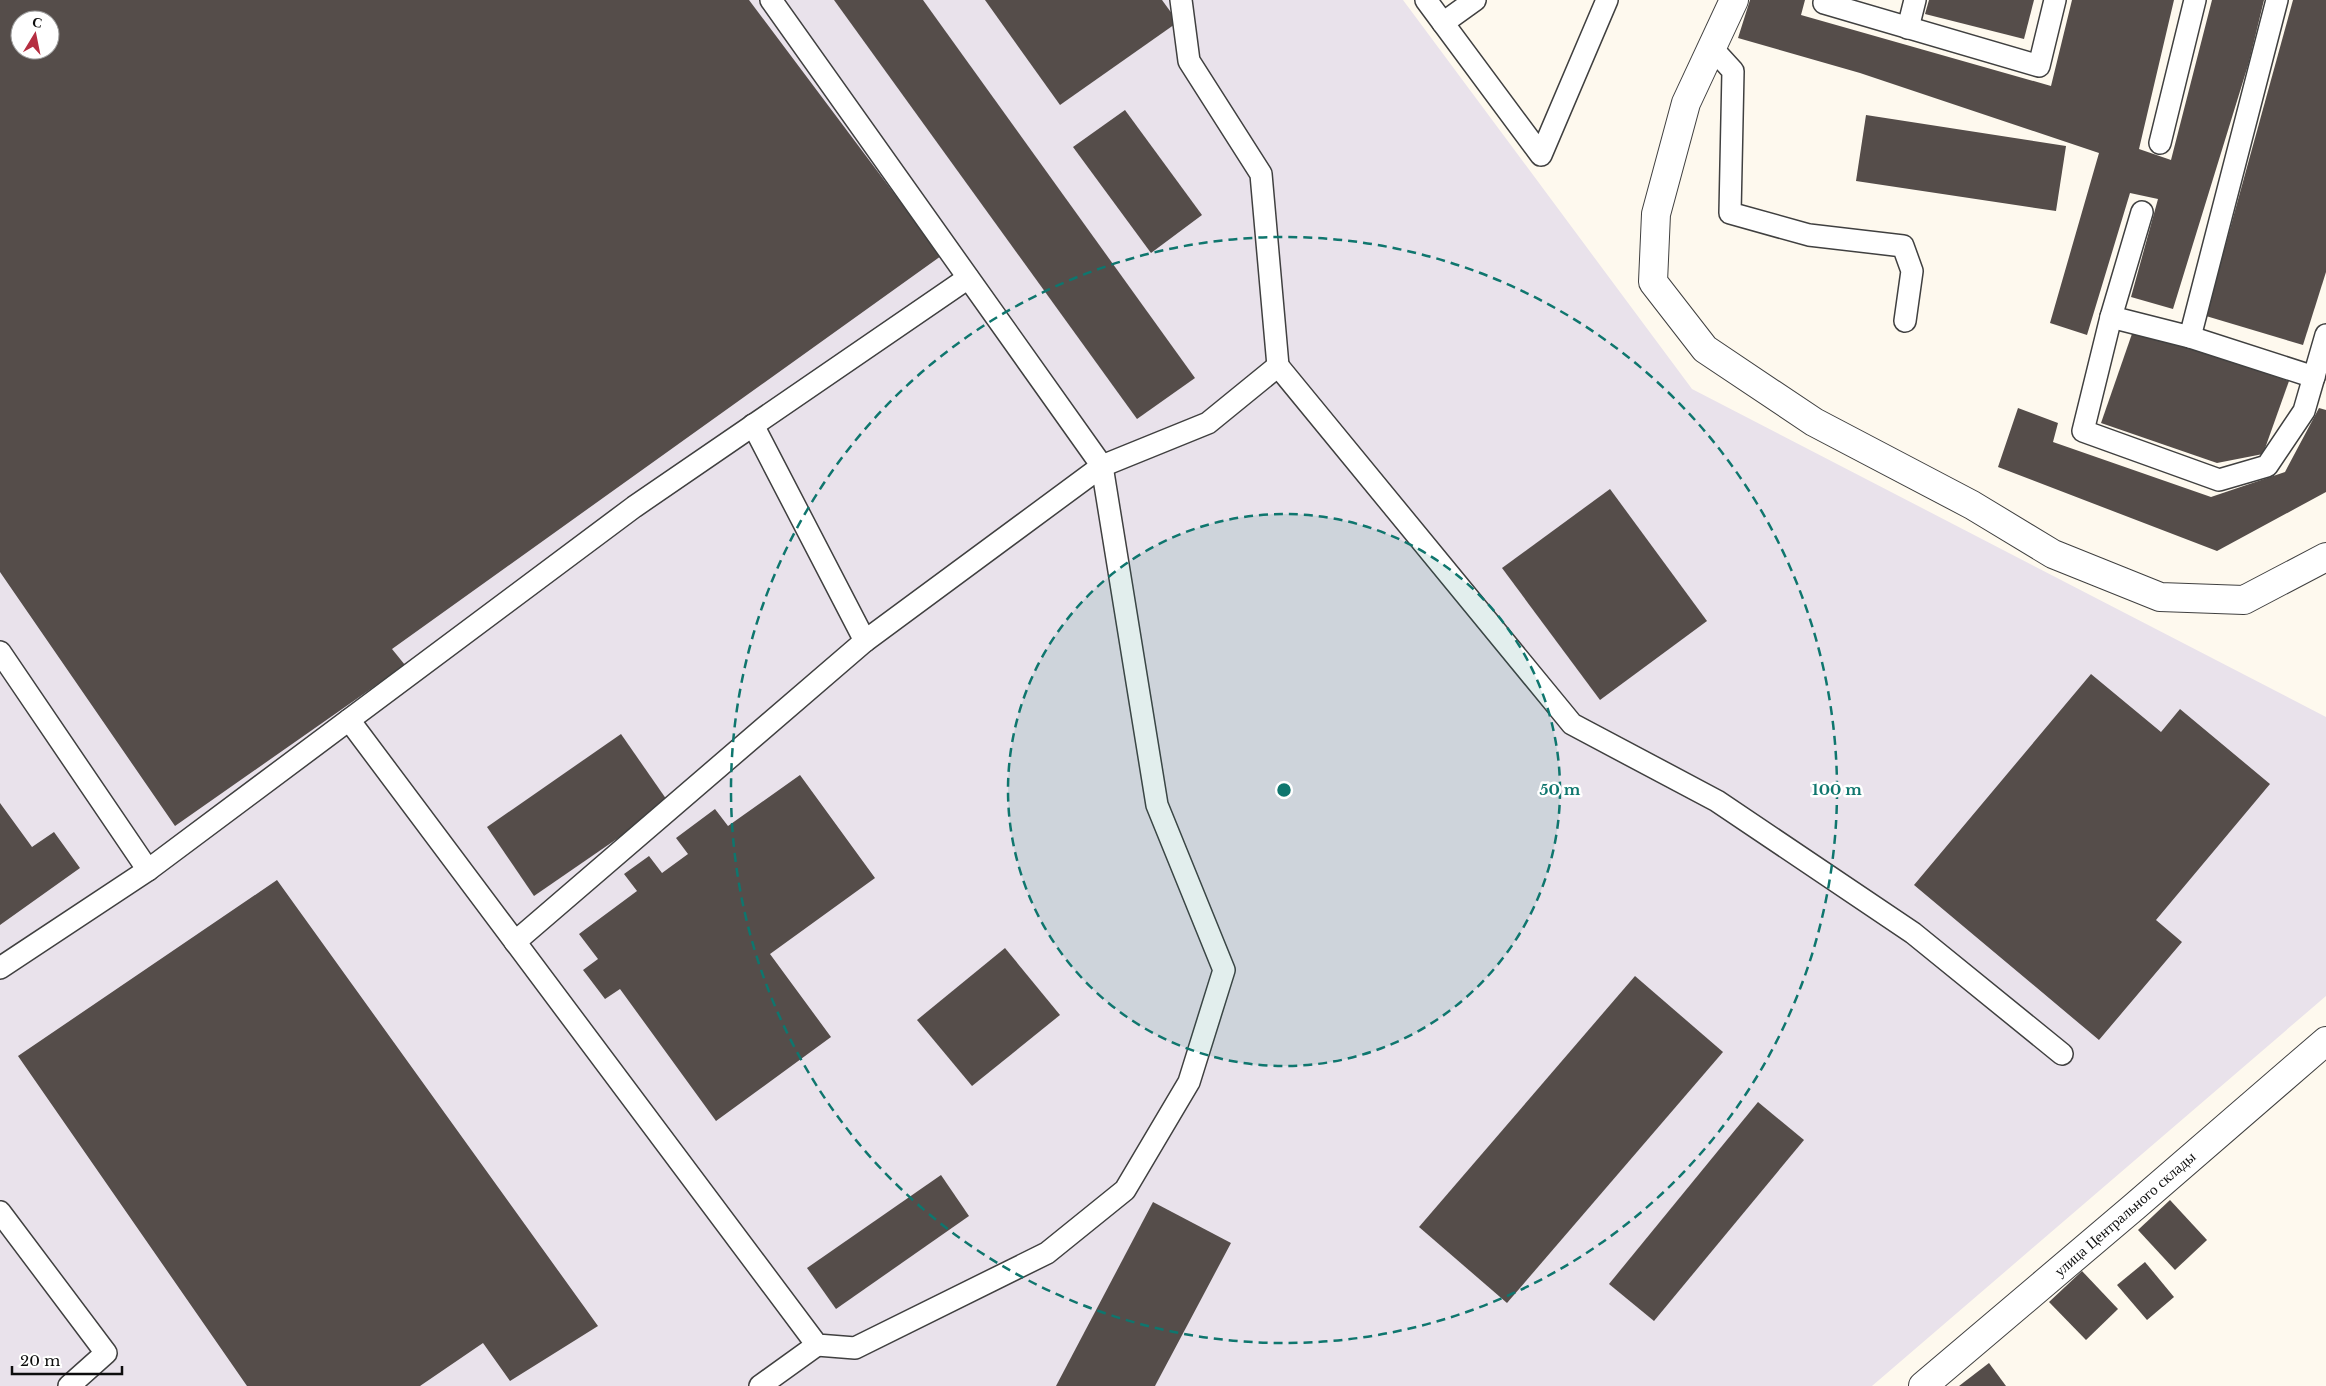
<svg xmlns="http://www.w3.org/2000/svg" width="2326" height="1386" font-family="'Libre Baskerville',serif">
<rect width="100%" height="100%" fill="#fef9ee"/>
<!-- industrial -->
<path fill="#e9e2eb" fill-rule="evenodd" d="M0 0H1403L1692 389 2326 717V996L1872 1386H0ZM20 20H50V50H20Z"/>
<!-- building -->
<g fill="#554d4a" fill-rule="evenodd">
<path d="M0 0H749L941 256 392 649 405 665 175 826 0 572ZM20 20H50V50H20Z"/>
<polygon points="834,0 923,0 1195,378 1137,419"/>
<polygon points="985,0 1162,0 1178,22 1060,105"/>
<polygon points="1750,0 1805,0 1801,15 2051,86 2072,0 2174,0 2139,149 2171,160 2212,0 2264,0 2249,62 2173,309 2131,297 2158,199 2130,193 2087,335 2050,323 2099,153 1860,73 1738,38"/>
<polygon points="1929,0 2034,0 2024,39 1925,14"/>
<polygon points="2293,0 2326,0 2326,272 2303,345 2206,316"/>
<polygon points="1125,110 1202,215 1151,253 1073,147"/>
<polygon points="1866,115 2066,146 2056,211 1856,181"/>
<polygon points="2134,328 2289,381 2263,454 2217,463 2101,423"/>
<polygon points="2018,408 2058,423 2053,442 2211,497 2285,472 2319,408 2326,410 2326,492 2217,551 1998,467"/>
<polygon points="1610,489 1707,621 1600,700 1502,568"/>
<polygon points="2091,674 2161,732 2180,709 2270,784 2156,920 2182,942 2099,1040 1914,885"/>
<polygon points="621,734 669,803 534,896 487,827"/>
<polygon points="800,775 875,878 770,954 831,1037 716,1121 620,989 605,999 583,970 598,959 579,934 637,891 624,874 649,856 662,873 688,854 676,838 715,809 728,826"/>
<polygon points="0,803 32,847 54,832 80,868 0,925"/>
<polygon points="277,880 598,1326 510,1381 483,1343 420,1386 247,1386 18,1056"/>
<polygon points="1005,948 1060,1015 972,1086 917,1020"/>
<polygon points="1635,976 1723,1052 1507,1303 1419,1227"/>
<polygon points="1758,1102 1804,1140 1654,1321 1609,1284"/>
<polygon points="941,1175 969,1216 836,1309 807,1268"/>
<polygon points="2170,1200 2207,1240 2175,1270 2138,1230"/>
<polygon points="1153,1202 1231,1243 1155,1386 1056,1386"/>
<polygon points="2145,1262 2174,1297 2147,1320 2117,1285"/>
<polygon points="2082,1271 2118,1309 2086,1340 2049,1302"/>
<polygon points="1989,1363 2006,1386 1959,1386"/>
</g>
<g fill="none" stroke-linecap="round" stroke-linejoin="round">
<defs>
<g id="lane">
<polyline points="771,0 1102,466 1208,423 1278,366 1572,724 1717,801 1913,933 2062,1054"/>
<polyline points="1181,0 1189,61 1261,174 1278,366"/>
<polyline points="1426,0 1541,155 1607,0"/>
<polyline points="1825,0 1824,3 2039,66 2055,0"/>
<polyline points="1443,23 1475,0"/>
<polyline points="1908,28 1915,0"/>
<polyline points="1712,48 1733,71 1730,213 1809,235 1903,246 1912,271 1905,321"/>
<polyline points="2160,143 2195,0"/>
<polyline points="2142,212 2111,317 2190,337 2277,0"/>
<polyline points="2111,317 2083,431 2219,480 2267,466 2304,411 2326,335"/>
<polyline points="2190,337 2314,377"/>
<polyline points="0,652 148,870"/>
<polyline points="349,720 817,1345 855,1348 1047,1253 1125,1190 1189,1082 1224,970 1157,805 1102,466 865,641 753,425"/>
<polyline points="515,942 865,641"/>
<polyline points="0,968 148,870 634,507 968,278"/>
<polyline points="0,1212 106,1353 69,1386"/>
<polyline points="760,1386 817,1345"/>
</g>
<g id="street">
<polyline points="1734,0 1686,103 1656,214 1653,282 1705,349 1814,422 1972,505 2053,554 2160,597 2244,600 2326,557"/>
<polyline points="1923,1386 2134,1207 2326,1041"/>
</g>
</defs>
<!-- lane casing -->
<use href="#lane" stroke="#404040" stroke-width="24"/>
<!-- street casing -->
<use href="#street" stroke="#404040" stroke-width="30"/>
<!-- lane -->
<use href="#lane" stroke="#fff" stroke-width="21"/>
<!-- street -->
<use href="#street" stroke="#fff" stroke-width="28"/>
</g>
<!-- distance rings -->
<circle cx="1284" cy="790" r="276" fill="#0f766e" fill-opacity=".12"/>
<g fill="none" stroke="#0f766e" stroke-width="2.5" stroke-dasharray="9 6">
<circle cx="1284" cy="790" r="276"/>
<circle cx="1284" cy="790" r="553"/>
</g>
<g text-anchor="middle" stroke-width="5" stroke-linejoin="round" paint-order="stroke">
<!-- street labels -->
<g font-size="15" fill="#0d0d0d" stroke="#fff">
<text transform="translate(2125 1214) rotate(-41)" y="5">улица Центрального склады</text>
</g>
</g>
<circle cx="1284" cy="790" r="8" fill="#0f766e" stroke="#fff" stroke-width="2.5"/>
<g font-size="15" text-anchor="middle" font-weight="bold" fill="#0f766e" stroke="#fff" stroke-width="5" stroke-linejoin="round" paint-order="stroke">
<text x="1560" y="795">50 m</text>
<text x="1837" y="795">100 m</text>
</g>
<!-- north arrow -->
<g transform="translate(35 35) rotate(10)"><circle r="24" fill="#ffffff" stroke="#9e9e9e"/>
<path d="M0-4L9 19L0 12L-9 19Z" fill="#b52e41"/>
<text y="-8" font-size="14" font-weight="bold" text-anchor="middle" fill="#0d0d0d">С</text>
</g>
<!-- scale -->
<path d="M12 1366v8h110v-8" fill="none" stroke="#0d0d0d" stroke-width="2.5"/>
<text x="20" y="1366" font-size="15" fill="#0d0d0d" stroke="#ffffff" stroke-width="4" paint-order="stroke">20 m</text>
</svg>
